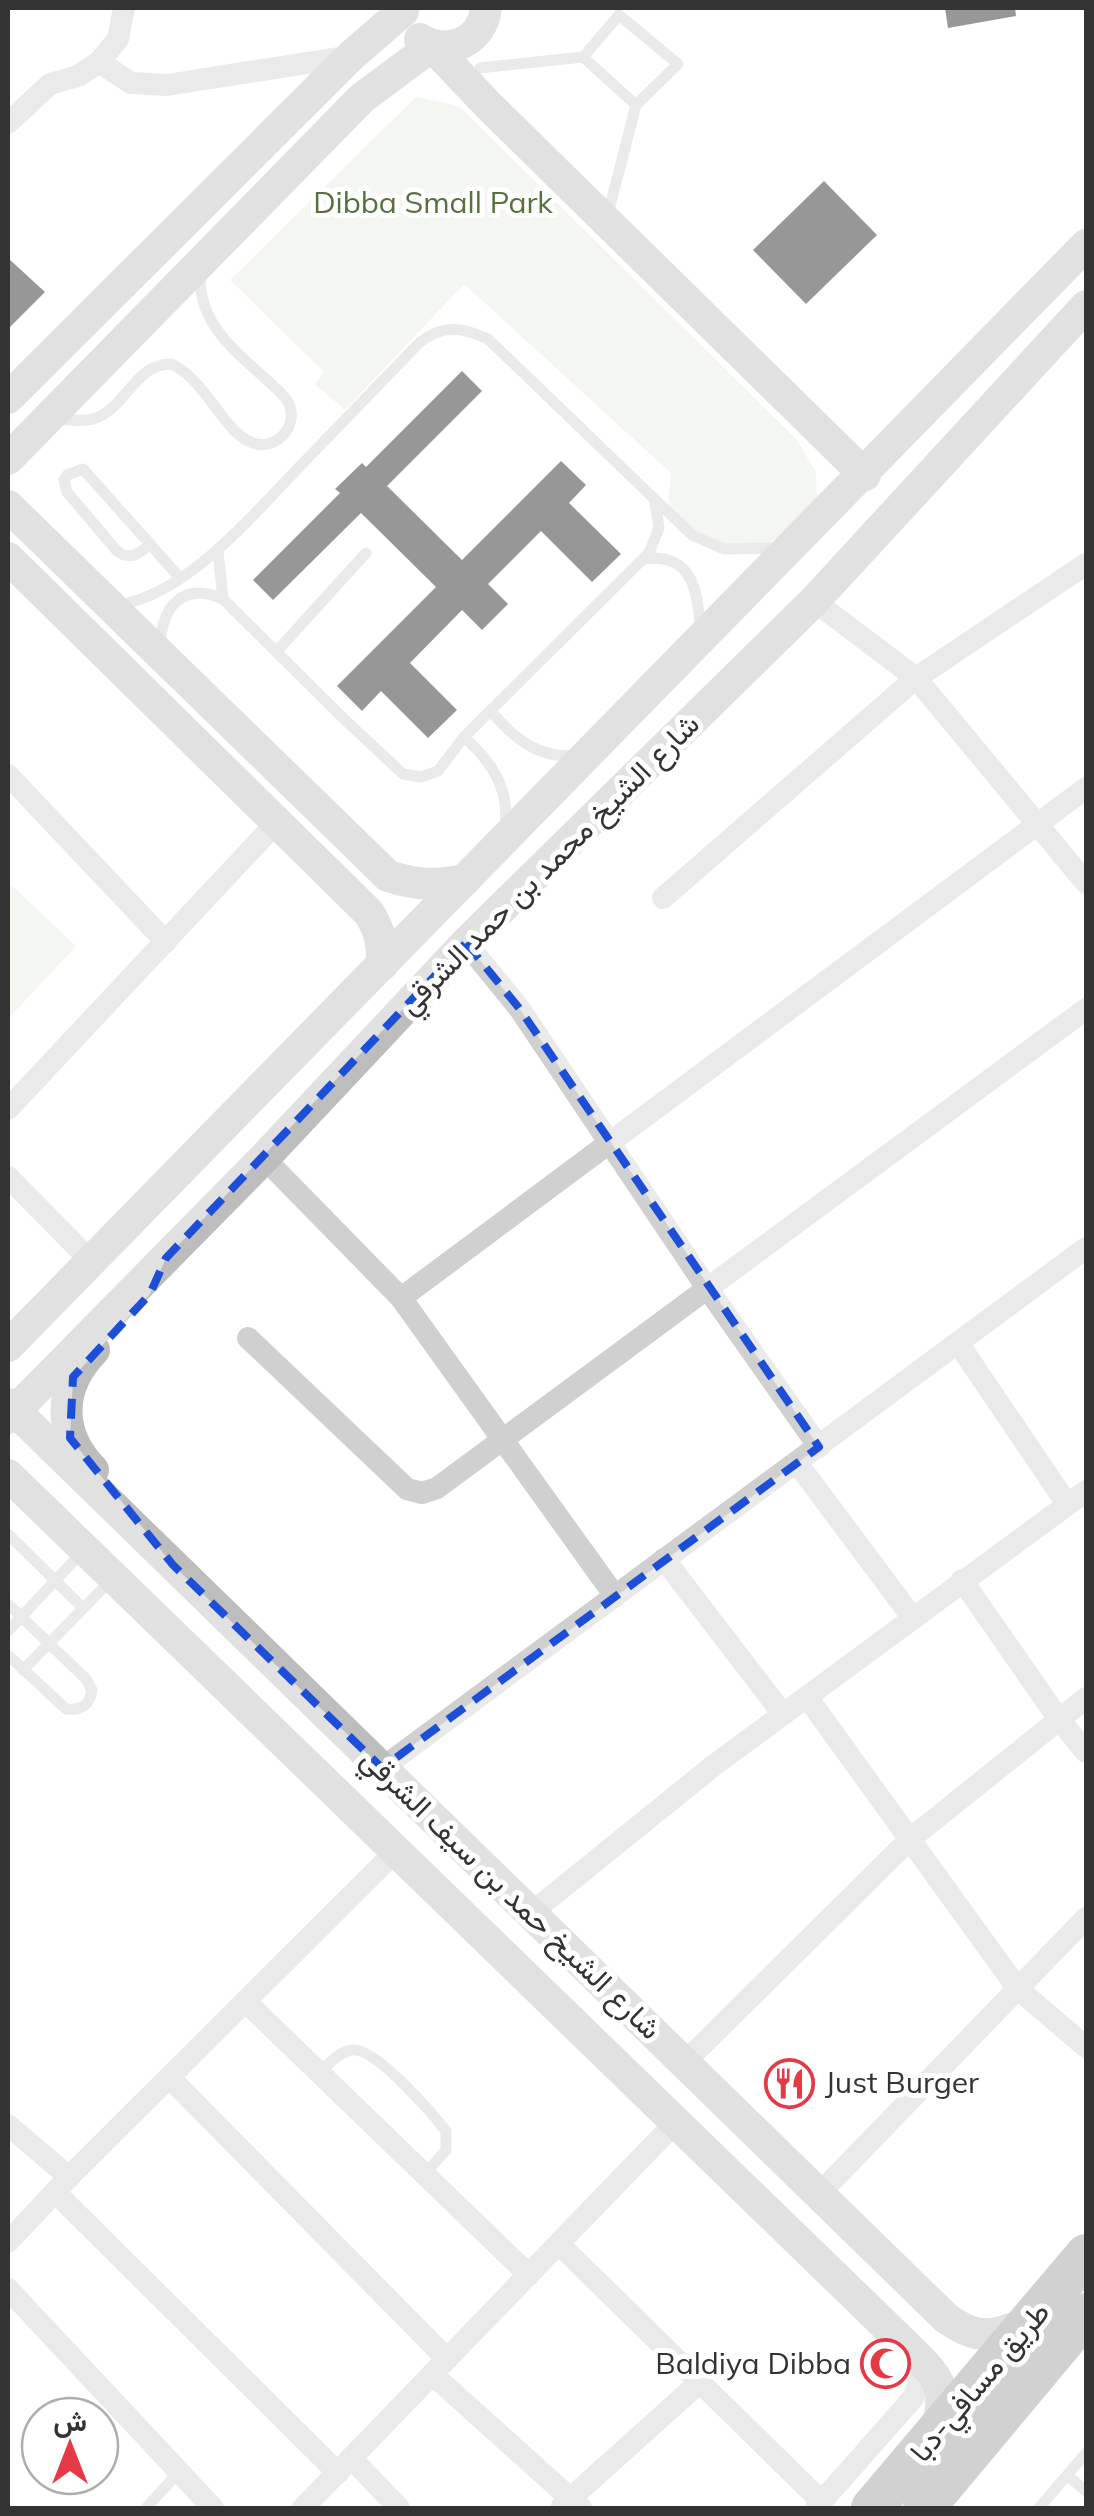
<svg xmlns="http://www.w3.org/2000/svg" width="1094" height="2516" font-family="Mulish,Vazirmatn,sans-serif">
<rect width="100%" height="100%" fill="#fff"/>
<!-- green -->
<g fill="#e6ecdf">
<polygon points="416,97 459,106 796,439 816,472 817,501 791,529 759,550 709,544 668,510 671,473 464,284 345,410 315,384 324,372 230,280"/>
<polygon points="8,882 76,946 8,1019"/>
</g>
<!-- building -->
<g fill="#1a1a1a">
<polygon points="945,8 1015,8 1016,16 948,28"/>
<polygon points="824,181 877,235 806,304 753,250"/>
<polygon points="8,258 45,292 8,329"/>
<polygon points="462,371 482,391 387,486 462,560 561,461 586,485 569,503 621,554 592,582 541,531 488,584 508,604 482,630 462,610 410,663 457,710 428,738 381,691 362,711 337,686 436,587 361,513 273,600 253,580 340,493 335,489 362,463 366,467"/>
</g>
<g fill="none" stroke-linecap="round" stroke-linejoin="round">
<!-- lane -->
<g stroke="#d0d0d0" stroke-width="11">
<polyline points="583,57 619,15 678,64 636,105"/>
<polyline points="480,68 583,57 636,105 608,214"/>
<path d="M57 419C70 420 84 422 96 418 127 406 135 364 171 364 205 378 224 434 253 443 277 451 300 425 288 402 283 393 274 387 267 380 233 349 199 324 200 275"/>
<path d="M83 469 150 544C139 554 130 561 117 551L67 492 64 480 67 475Z"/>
<polyline points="150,544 179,577"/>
<polyline points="218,551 223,599"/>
<path d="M643 559C695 552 697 593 701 632"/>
<path d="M118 605C189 594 257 510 305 461 343 422 381 382 419 343 443 324 461 327 488 339L692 535 724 549 777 548"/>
<path d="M160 646C162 607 182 581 223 599L343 718 403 774 421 777 438 771 464 737 649 553 659 528 655 502"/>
<polyline points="276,652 366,553"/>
<path d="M491 711C514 739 540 760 578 755"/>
<path d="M464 737C492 762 510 789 505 828"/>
<polyline points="8,1534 83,1608"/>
<path d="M8 1604 86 1679 92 1690C90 1705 81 1711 66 1709L8 1655"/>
<polyline points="8,1631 84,1550"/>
<polyline points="23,1670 111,1580"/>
<path d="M320 2073C329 2064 338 2052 352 2050 375 2047 431 2112 446 2131V2150L425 2174"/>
<polyline points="1068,2476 1086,2491"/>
<polyline points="146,2508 179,2472"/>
<polyline points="1039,2508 1086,2453"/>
</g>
<!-- street -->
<g stroke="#d0d0d0" stroke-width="22">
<polyline points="99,62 131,83 167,85 351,56"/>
<polyline points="8,123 50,84 78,76 99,62 118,39 124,8"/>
<polyline points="814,601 916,678 1086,883"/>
<polyline points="8,775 166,942"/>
<polyline points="663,898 916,678 1086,564"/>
<polyline points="466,943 519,1008 707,1288 819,1447"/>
<polyline points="8,1109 278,821"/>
<polyline points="264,1158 401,1298 615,1596"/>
<polyline points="8,1177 83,1253"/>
<polyline points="401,1298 1086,788"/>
<polyline points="248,1338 407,1489 422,1493 437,1488 1086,1009"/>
<polyline points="958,1343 1067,1504"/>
<polyline points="797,1463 912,1617"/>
<polyline points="664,1559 783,1714"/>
<polyline points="962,1580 1058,1718 1086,1752"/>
<polyline points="807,1697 1018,1989 1086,2047"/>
<polyline points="382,1768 1086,1248"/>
<polyline points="531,1913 713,1766 1086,1491"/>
<polyline points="246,2002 529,2275"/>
<polyline points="685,2062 910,1839 1086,1698"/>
<polyline points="170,2078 447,2359"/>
<polyline points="8,2125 69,2177"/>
<polyline points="56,2193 338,2473"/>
<polyline points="820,2193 1086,1918"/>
<polyline points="8,2242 69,2177 396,1851"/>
<polyline points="559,2244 822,2502"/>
<polyline points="8,2289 213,2508"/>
<polyline points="432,2374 581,2508"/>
<polyline points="351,2458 399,2508"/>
<polyline points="562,2506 700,2382"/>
<polyline points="303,2508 676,2122"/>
<polyline points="816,2508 914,2397 919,2380 917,2356"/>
</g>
<!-- secondary -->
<g stroke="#bdbdbd" stroke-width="32">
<path d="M420 39C449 56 482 42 486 8"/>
<polyline points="8,398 351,56 403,11"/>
<polyline points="8,459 362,98 432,46 488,105 865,475"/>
<path d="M8 506 388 876C416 885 436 886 465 880"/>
<path d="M8 558 369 913C380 931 383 944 382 965"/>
<polyline points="8,1346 1086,245"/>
<path d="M8 1404 946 2318C977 2341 995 2337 1029 2322"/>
<polyline points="8,1418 264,1158 466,943 814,601 1086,306"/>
<path d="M93 1470C57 1433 58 1387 94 1350"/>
<path d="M8 1475 917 2356C945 2384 945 2393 937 2431"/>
</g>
<!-- highway -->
<g stroke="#9a9a9a" stroke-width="42">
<polyline points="872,2508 1086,2255"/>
<polyline points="924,2508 1086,2314"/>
</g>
</g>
<!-- marked area -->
<path d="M0 0H1094V2516H0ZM466 943 519 1008 819 1447 382 1768 173 1565 70 1438 73 1377 150 1294 166 1258Z" fill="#fff" fill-opacity=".55" fill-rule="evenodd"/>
<path fill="none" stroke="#1d4ed8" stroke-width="8" stroke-dasharray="20 12" stroke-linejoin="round" d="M466 943 519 1008 819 1447 382 1768 173 1565 70 1438 73 1377 150 1294 166 1258Z"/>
<!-- icons -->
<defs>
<symbol id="restaurant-ring" viewBox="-11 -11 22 22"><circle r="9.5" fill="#fff" stroke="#e63946" stroke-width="1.5"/><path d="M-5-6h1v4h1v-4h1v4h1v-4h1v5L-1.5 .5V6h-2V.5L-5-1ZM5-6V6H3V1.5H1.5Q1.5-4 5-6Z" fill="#e63946"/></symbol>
<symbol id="mosque-ring" viewBox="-11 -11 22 22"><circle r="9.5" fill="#fff" stroke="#e63946" stroke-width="1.5"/><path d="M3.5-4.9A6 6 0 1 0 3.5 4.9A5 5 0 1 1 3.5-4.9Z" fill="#e63946"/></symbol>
</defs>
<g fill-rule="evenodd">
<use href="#restaurant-ring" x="762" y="2056" width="55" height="55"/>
<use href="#mosque-ring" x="858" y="2336" width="55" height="55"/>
</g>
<g text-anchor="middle" stroke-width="10" stroke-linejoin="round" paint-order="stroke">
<!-- park labels -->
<g font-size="30" fill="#56703f" stroke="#fff">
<text x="433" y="213">Dibba Small Park</text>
</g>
<!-- street labels -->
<g font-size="30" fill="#333" stroke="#fff">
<text transform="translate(549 864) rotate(-45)" y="10">شارع الشيخ محمد بن حمد الشرقي</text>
<text transform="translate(511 1894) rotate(44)" y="10">شارع الشيخ حمد بن سيف الشرقي</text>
<text transform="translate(980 2382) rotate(-50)" y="10">طريق مسافي-دبا</text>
</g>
<!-- poi labels -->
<g font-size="30" fill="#333" stroke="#fff" text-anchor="start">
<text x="825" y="2093">Just Burger</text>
<text x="851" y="2374" text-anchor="end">Baldiya Dibba</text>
</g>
</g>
<!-- border -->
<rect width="1094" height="2516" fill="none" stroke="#333333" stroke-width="20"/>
<!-- north arrow -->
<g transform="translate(70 2446)"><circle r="48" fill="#ffffff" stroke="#adadad" stroke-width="2.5"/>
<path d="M0-8L18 38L0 25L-18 38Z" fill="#e63946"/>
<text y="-15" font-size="28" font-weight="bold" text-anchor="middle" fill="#333333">ش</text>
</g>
</svg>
